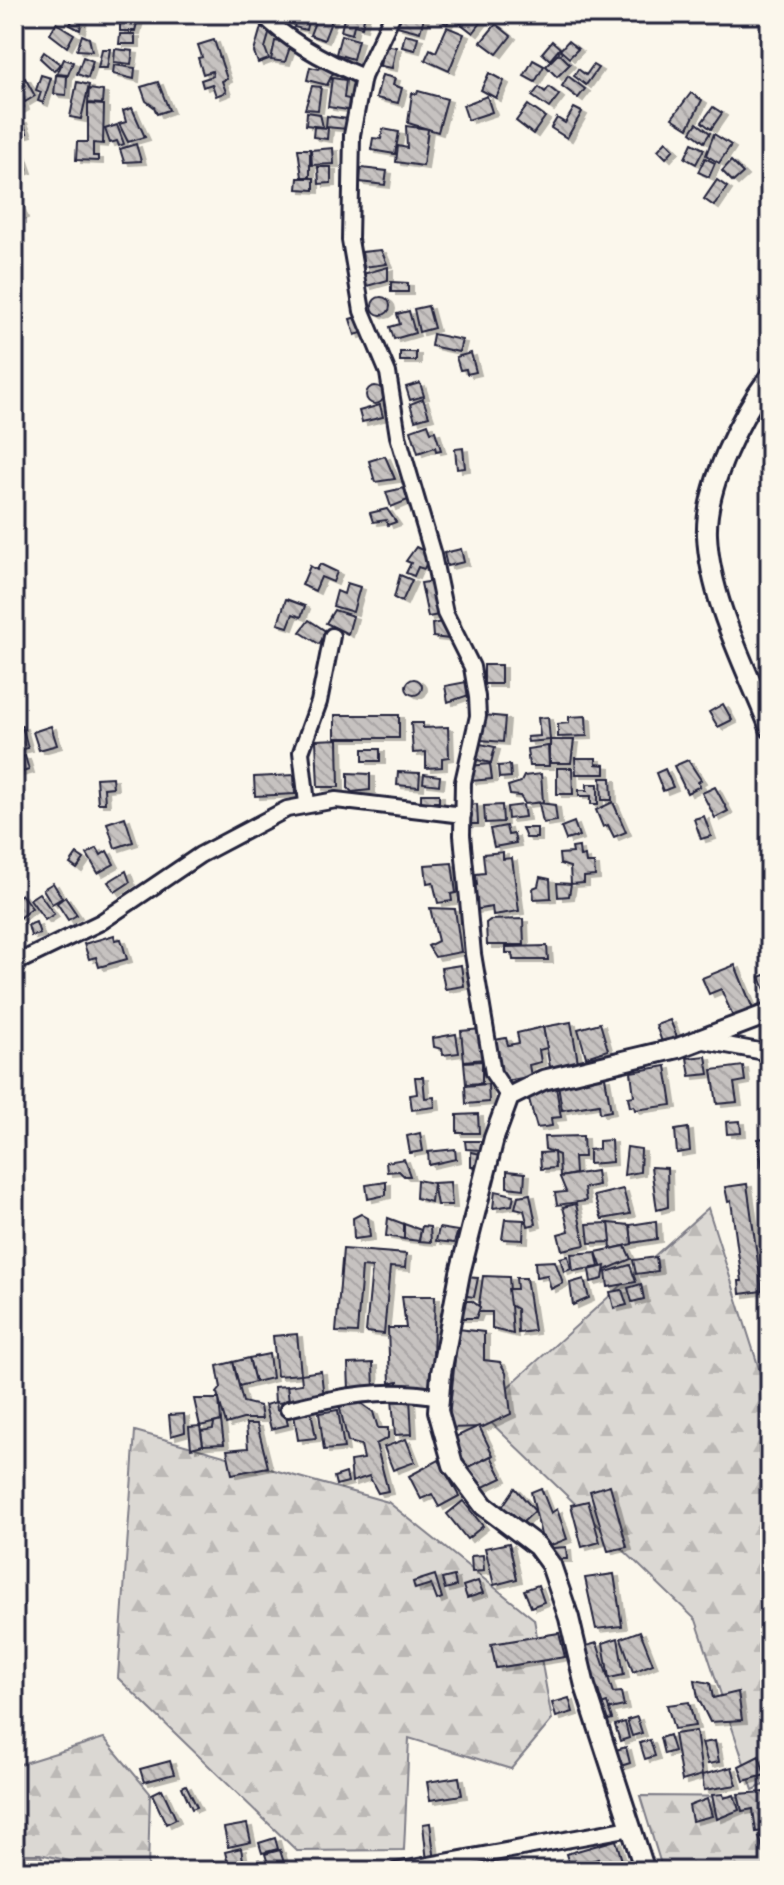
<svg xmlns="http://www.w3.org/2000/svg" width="784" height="1885" font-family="Mali,sans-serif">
<defs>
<pattern id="forest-firs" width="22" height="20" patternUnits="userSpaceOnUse" patternTransform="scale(2)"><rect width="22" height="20" fill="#dbd8d3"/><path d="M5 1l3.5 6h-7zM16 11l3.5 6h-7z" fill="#bcb9b6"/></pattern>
<pattern id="water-rules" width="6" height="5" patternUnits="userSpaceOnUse" patternTransform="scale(2)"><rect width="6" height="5" fill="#b1aeb0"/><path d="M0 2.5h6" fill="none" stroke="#908d90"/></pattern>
<pattern id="building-back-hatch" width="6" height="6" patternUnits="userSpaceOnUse" patternTransform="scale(2)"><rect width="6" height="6" fill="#c6c2c0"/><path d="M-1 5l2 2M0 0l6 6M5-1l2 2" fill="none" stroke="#aaa6a6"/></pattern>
<filter id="shadow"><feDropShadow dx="5" dy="3" stdDeviation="0" flood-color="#0004"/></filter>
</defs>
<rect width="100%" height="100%" fill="#fbf7ec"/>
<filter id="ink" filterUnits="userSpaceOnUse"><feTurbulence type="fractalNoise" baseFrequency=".0125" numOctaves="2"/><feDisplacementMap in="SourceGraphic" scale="16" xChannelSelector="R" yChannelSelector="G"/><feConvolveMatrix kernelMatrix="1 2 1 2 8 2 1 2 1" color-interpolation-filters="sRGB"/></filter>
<g filter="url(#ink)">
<!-- forest -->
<g fill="url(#forest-firs)" stroke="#7e7d87" stroke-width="2">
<polygon points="708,1208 770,1403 770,1782 753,1790 696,1620 480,1412"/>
<polygon points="135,1431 388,1502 534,1619 552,1720 511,1769 409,1738 404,1850 297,1851 118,1678"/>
<polygon points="104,1738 150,1793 148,1871 112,1871 40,1854 14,1860 14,1766"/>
<polygon points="640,1796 770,1797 770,1871 663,1871"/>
</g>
<!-- water -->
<polygon fill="url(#water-rules)" stroke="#787681" stroke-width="2" points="14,1854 40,1854 50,1871 14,1871"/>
<!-- building -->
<g fill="url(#building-back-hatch)" stroke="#22223b" stroke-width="2" filter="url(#shadow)">
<polygon points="75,14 83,14 80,30 70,25"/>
<polygon points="131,14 139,15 135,31 120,31 120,20 128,20"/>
<polygon points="297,14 313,14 309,16 306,30 294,27"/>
<polygon points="318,14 334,14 324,40 310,35"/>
<polygon points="345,14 365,14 362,27 354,25 352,34 341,31"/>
<polygon points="400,14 425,14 420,32 397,26"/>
<polygon points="432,14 452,14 447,24"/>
<polygon points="478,14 487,15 473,33 460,23 466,16 472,21"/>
<polygon points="56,23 74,34 67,47 50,34"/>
<polygon points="496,24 511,36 497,54 481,42"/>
<polygon points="261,27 270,31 265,48 269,59 258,63 254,52"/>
<polygon points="447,27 464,34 449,71 425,60 430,49 436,52"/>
<polygon points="120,34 135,34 135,44 119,44"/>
<polygon points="405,34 418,37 415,50 402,47"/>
<polygon points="82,35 89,38 92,51 77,50"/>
<polygon points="341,35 358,40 353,59 336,54"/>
<polygon points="214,40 227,79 222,81 226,92 216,96 212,84 203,87 201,80 213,76 212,71 203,74 198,58 202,57 198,45"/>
<polygon points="275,41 291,44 285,62 271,60"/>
<polygon points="552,41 560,48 550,60 542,53"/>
<polygon points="568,41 578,49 569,58 560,50"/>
<polygon points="384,45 396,47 392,68 380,66"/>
<polygon points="102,49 110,49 107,68 98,68"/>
<polygon points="115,49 133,51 131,64 114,62"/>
<polygon points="44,52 60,64 54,71 40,58"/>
<polygon points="559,53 570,64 557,77 546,66"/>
<polygon points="83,57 93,61 88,78 77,74"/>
<polygon points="64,59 73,62 68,75 57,74"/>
<polygon points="533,60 544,66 535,82 524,76"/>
<polygon points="114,65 135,68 134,79 113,74"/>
<polygon points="322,65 334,71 327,85 307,80 310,67 319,69"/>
<polygon points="593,65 598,68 586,85 574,76 578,69 586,75"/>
<polygon points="489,73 504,81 496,98 481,90"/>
<polygon points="41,75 51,78 43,103 38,101 41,92 36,90"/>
<polygon points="56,75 67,76 66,95 54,94"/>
<polygon points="382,75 395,78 393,85 402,88 398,103 376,98"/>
<polygon points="568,76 585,89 578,98 562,86"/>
<polygon points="15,77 24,107 14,113 14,77"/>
<polygon points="25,78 35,96 25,102 17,81"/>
<polygon points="332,78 346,80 344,98 349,99 348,110 328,107"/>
<polygon points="77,82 89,85 81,119 70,117"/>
<polygon points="158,82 169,110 157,114 154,107 146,101 141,87"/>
<polygon points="312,86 321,87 318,110 305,109"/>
<polygon points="539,87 545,92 549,87 559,95 549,108 532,96"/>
<polygon points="89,89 103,91 102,104 88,103"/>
<polygon points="418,91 447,99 438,132 408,123 412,93 417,94"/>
<polygon points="691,93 702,100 688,128 672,118"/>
<polygon points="487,96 492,112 468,120 463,105"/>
<polygon points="88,104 104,105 103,144 93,143 93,156 98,156 98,161 76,160 77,142 88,142"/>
<polygon points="528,105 545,117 533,134 516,121"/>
<polygon points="713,107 722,113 711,129 702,122"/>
<polygon points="132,108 145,137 128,142 119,124 126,122 123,111"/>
<polygon points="574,108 582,112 567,138 551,128 557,118 565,123"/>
<polygon points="307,112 320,114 323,127 306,125"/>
<polygon points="327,116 348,119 347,129 326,127"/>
<polygon points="22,120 27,133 14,137 14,123"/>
<polygon points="697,123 710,133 704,142 691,132"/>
<polygon points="117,125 124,144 119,146 117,141 110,143 105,129"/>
<polygon points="406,126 428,129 423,166 396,162 398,146 407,148"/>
<polygon points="314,127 328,128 327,139 313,137"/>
<polygon points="383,129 399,132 395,154 371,150 373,138 381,139"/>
<polygon points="714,134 731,145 719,163 706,155"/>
<polygon points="666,141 674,149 666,158 658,150"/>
<polygon points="692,143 704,149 696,164 685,158"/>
<polygon points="136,144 141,161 124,162 120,149"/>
<polygon points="333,148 334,164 312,165 311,150"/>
<polygon points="298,149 310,149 310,177 302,177"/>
<polygon points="21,153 27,170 17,173 14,156"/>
<polygon points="705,158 715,163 709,177 698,172"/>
<polygon points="731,161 743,173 733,182 722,171"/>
<polygon points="318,167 331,167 331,183 319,184"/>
<polygon points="361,168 387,171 385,185 360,182"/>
<polygon points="298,178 314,178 314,190 297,189"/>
<polygon points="717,180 727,187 714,206 704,199"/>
<polygon points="16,196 23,215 14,218 14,197"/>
<polygon points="381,250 387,264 364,267 362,252"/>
<polygon points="388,267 388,280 367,286 363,274"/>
<polygon points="391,282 408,283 408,292 391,292"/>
<circle cx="381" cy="306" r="9"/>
<polygon points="428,306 434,328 419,332 414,309"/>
<polygon points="409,311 415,333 394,339 390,327 400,324 397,314"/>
<polygon points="357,317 365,332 355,335 350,319"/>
<polygon points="433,334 462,340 459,352 431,346"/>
<rect x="400" y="352" width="16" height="9"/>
<polygon points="471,353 476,372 467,374 466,369 460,370 456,357"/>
<polygon points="420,383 424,396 410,400 406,387"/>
<circle cx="375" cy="395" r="9"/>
<polygon points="423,399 429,416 415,420 410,404"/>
<polygon points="380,405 383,417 362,422 359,411"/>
<polygon points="428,424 431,432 435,431 441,450 436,451 435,447 418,453 411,430"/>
<polygon points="463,448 465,468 457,469 455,449"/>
<polygon points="385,456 395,479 375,482 369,461"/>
<polygon points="404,488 408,500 391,507 386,492"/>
<polygon points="387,509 396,522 388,525 386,520 373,522 370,513"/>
<polygon points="416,547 430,554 424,569 418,567 414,576 406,573 411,563 406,561"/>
<polygon points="461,549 464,562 447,566 444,553"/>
<polygon points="320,564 337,572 333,582 321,577 315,591 302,585 310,566 317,570"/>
<polygon points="400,575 412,580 402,602 394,598"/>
<polygon points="435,581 439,615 428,617 421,583"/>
<polygon points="347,583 360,587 353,612 333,606 337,591 344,594"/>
<polygon points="286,599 305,606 301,617 293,614 288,627 278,624"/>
<polygon points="334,610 353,616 348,634 326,623"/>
<polygon points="456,619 458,640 433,637 432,624"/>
<polygon points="309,620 327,632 319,644 300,632"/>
<rect x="484" y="665" width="17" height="19"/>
<circle cx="414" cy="687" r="8"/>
<polygon points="466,682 472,694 448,702 445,686"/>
<polygon points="723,704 732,720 718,727 709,712"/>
<rect x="335" y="715" width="64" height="23"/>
<polygon points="483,715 505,717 503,742 481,740"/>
<polygon points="586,716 587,736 558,737 558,724 569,723 569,717"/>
<polygon points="548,717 550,740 528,742 527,737 540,736 538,718"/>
<polygon points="411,723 423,723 423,728 448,727 449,757 442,758 442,767 426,768 426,752 413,753"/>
<polygon points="22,726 28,748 14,751 14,728"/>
<polygon points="51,726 57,745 39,750 33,732"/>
<polygon points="338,739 339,787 318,787 316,740"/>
<polygon points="550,740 574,740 571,763 550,763"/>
<polygon points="476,743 495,747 491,763 473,759"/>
<polygon points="548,746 549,766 529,766 527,749"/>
<rect x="363" y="749" width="17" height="12"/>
<polygon points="25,756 29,770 15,774 14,759"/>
<polygon points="575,758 596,758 596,764 605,765 605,774 576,774"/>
<polygon points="688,760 701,780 698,782 700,786 687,793 674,766"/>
<polygon points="490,764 492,779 471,781 469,766"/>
<polygon points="510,765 511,777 499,778 498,766"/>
<polygon points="557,768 572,768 573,794 557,794"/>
<polygon points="665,769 673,787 663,791 656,773"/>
<polygon points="398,772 420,773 419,787 397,785"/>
<polygon points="348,773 370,774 370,790 352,792 348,788"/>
<polygon points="424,774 440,776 439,785 423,783"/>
<polygon points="541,774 543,802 525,804 520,796 510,795 508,786 521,782 524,776"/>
<polygon points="294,775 295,794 255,796 254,777"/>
<polygon points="112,777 113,787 104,788 105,803 98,803 96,778"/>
<polygon points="601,778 611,778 612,800 602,800"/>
<polygon points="587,784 598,784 598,804 591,804 591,796 579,796 579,790 587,790"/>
<polygon points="715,787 728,811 715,818 702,793"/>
<rect x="421" y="794" width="18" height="8"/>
<polygon points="613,802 626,832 614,837 608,825 603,827 596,810"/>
<polygon points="539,803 555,805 557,821 543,823"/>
<polygon points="477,804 478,824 468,824 466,805"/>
<polygon points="502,805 503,822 485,823 484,806"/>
<polygon points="523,805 525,817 508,819 507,807"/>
<polygon points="704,816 711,836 701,839 694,819"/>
<polygon points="125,817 133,842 115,848 107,823"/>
<polygon points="574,822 579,836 566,840 561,827"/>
<polygon points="506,826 508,835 514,834 516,843 494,847 490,829"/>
<polygon points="522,828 537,828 537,838 526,838"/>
<polygon points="579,847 580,857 585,856 586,863 594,863 595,876 584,877 584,883 571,884 570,867 560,864 559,854 573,853 572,848"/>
<polygon points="97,848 101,855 107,851 114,864 98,873 87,854"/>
<polygon points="503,852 503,859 512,858 519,911 493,915 492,907 473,910 471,886 477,885 476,874 485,873 483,854"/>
<polygon points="77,854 84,859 77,869 70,864"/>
<polygon points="452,863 456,893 451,894 452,901 438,903 433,882 427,883 425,865"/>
<polygon points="126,871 130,882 115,892 108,882"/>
<polygon points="540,877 550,879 551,898 534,899 533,888 538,886"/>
<polygon points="53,883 62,898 52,904 43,889"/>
<polygon points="557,883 571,884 569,896 558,897"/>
<polygon points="39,893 54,914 45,920 30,899"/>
<polygon points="21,894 32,908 19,918 14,914 14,901"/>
<polygon points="65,897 77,915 68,920 57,903"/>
<polygon points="430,908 455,909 461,952 435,957 428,946 438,941"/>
<polygon points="523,919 524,945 487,945 486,923 490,920"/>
<polygon points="36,922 40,934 31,936 28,925"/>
<polygon points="114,935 115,940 121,939 127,959 99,967 96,957 89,959 84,944"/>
<polygon points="547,946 548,960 513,960 512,953 506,953 506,947"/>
<polygon points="461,965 464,986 445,989 441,968"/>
<polygon points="735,965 753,1009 733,1017 721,989 709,994 702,978"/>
<polygon points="770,973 770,990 766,992 760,977"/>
<polygon points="670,1020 677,1037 662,1042 656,1025"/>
<polygon points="571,1022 578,1062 550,1067 543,1027"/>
<polygon points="600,1023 608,1050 586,1057 578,1029"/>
<polygon points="543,1027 547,1048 539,1050 541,1062 529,1065 531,1076 498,1083 489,1041 506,1038 508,1045 519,1043 517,1033"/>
<polygon points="481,1029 484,1059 464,1061 461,1031"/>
<polygon points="456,1034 459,1053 443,1055 442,1049 434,1047 433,1038"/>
<polygon points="706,1056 709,1074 690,1076 687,1058"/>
<polygon points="482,1061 482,1083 466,1084 464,1062"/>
<polygon points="666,1066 672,1105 635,1110 634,1106 630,1107 628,1097 634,1096 631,1072"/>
<polygon points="743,1066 745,1081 734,1083 737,1102 717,1104 712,1070"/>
<polygon points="415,1077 423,1077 425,1098 434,1097 435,1107 412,1110 410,1095 417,1094"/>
<polygon points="605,1077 611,1111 600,1113 599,1104 562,1110 558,1084"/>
<polygon points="488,1084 489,1102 466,1104 465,1086"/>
<polygon points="556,1087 561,1117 551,1118 552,1126 537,1128 527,1092"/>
<polygon points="478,1114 479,1133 457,1133 457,1115"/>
<polygon points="740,1121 741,1133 727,1134 726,1122"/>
<polygon points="688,1128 690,1151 677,1153 675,1130"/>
<polygon points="420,1133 423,1151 410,1153 407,1136"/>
<polygon points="583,1136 584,1157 574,1157 575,1174 560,1177 559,1155 545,1149 544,1137"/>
<polygon points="770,1137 770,1221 758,1139"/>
<polygon points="611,1140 612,1162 589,1164 589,1150 599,1149 599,1141"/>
<polygon points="465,1141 481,1141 481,1150 466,1149"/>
<polygon points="627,1147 641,1149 640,1172 624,1175"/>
<polygon points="455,1149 456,1159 429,1165 428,1152"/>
<polygon points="471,1152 481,1154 478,1168 471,1166"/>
<polygon points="554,1152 555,1168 541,1169 540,1153"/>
<polygon points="404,1159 410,1176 404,1176 399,1171 387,1172 386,1162"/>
<polygon points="651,1167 667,1168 668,1207 657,1210"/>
<polygon points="507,1171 525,1173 524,1189 507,1187"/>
<polygon points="596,1171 598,1185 584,1188 586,1201 557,1205 555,1193 566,1192 560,1177"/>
<polygon points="417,1180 433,1183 431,1202 416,1198"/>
<polygon points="386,1182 386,1195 368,1199 366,1185"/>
<polygon points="450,1182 452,1205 437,1205 433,1183"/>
<polygon points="747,1184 762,1291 740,1294 739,1281 742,1281 731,1201 728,1202 725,1187"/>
<polygon points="623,1189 630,1214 602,1219 594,1196"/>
<polygon points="495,1191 514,1195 512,1205 493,1208"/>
<polygon points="530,1194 536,1224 528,1226 524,1210 515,1208 518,1196"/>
<polygon points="576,1204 585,1245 562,1250 558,1234 569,1231 563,1207"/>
<polygon points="361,1214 368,1218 370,1237 354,1239 353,1218"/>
<polygon points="388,1218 404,1224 404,1239 386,1236"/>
<polygon points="505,1219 524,1220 523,1240 502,1239"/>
<polygon points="656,1221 657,1239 632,1243 630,1225"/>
<polygon points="609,1223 630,1225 632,1244 611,1249"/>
<polygon points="609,1223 611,1242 589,1243 587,1224"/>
<polygon points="404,1224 421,1230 419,1241 404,1239"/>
<polygon points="422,1226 430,1227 431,1242 419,1241"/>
<polygon points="439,1228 458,1231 454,1243 436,1241"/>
<polygon points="625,1246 631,1259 603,1271 596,1252"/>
<polygon points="343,1249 406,1254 405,1268 390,1267 384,1334 366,1332 372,1268 362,1267 357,1333 336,1332"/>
<polygon points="596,1252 599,1267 573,1271 571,1254"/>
<polygon points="568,1256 571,1269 564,1272 560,1258"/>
<polygon points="656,1257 658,1271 636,1274 633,1260"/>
<polygon points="555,1261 563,1283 551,1289 547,1275 536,1277 535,1262"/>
<polygon points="630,1265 636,1282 608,1287 606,1272"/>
<polygon points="605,1266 603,1279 591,1282 589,1270"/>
<polygon points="483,1276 509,1277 513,1334 492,1329 492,1312 478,1312"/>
<polygon points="464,1277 478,1278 474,1297 460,1295"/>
<polygon points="516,1278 526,1278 534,1331 518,1333 517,1309 510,1305 508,1289 517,1289"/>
<polygon points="584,1279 589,1298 573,1305 570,1283"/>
<polygon points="641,1284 644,1299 632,1302 628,1288"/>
<polygon points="622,1290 627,1305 614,1308 610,1292"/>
<polygon points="402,1296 435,1296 432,1388 398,1392 398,1381 390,1383 388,1328 406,1328"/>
<polygon points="459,1301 472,1301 480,1307 476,1318 458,1318"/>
<polygon points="458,1329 484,1332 484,1360 500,1362 506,1373 511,1414 483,1427 448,1428"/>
<polygon points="297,1334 301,1374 277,1376 273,1336"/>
<polygon points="269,1354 272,1378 255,1382 249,1358"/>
<polygon points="249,1358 255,1382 239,1386 233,1362"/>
<polygon points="233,1362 243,1402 260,1406 262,1419 243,1419 226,1424 217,1393 221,1388 217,1366"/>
<polygon points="373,1363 374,1389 349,1390 348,1364"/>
<polygon points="321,1371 324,1398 289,1402 287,1386 302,1384 301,1374"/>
<polygon points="287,1386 289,1402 275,1403 274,1387"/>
<polygon points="351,1396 373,1412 378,1428 388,1428 388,1438 376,1444 388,1491 378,1493 369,1476 352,1482 350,1461 364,1459 361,1445 348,1442 338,1400"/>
<polygon points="410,1398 412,1434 395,1435 392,1399"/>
<polygon points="194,1399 219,1399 221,1421 200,1426"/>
<polygon points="276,1402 277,1410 284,1408 288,1425 271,1429 265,1405"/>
<polygon points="310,1406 316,1438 298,1440 293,1408"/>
<polygon points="338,1410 344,1448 324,1450 319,1413"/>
<polygon points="184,1414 185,1432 171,1436 169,1415"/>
<polygon points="221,1421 224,1444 203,1445 201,1431 213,1429 214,1423"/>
<polygon points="246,1424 257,1424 268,1467 232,1474 227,1450 248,1448"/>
<polygon points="200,1426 203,1445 191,1448 189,1427"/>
<polygon points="479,1426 493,1455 467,1468 453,1438"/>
<polygon points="406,1439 415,1462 393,1470 384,1447"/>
<polygon points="491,1456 502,1478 477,1490 467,1468"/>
<polygon points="439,1460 459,1496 439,1507 432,1494 421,1499 409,1476"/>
<polygon points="346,1473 348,1482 336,1485 334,1477"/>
<polygon points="610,1485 627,1547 608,1551 590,1491"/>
<polygon points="515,1488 535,1511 521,1524 500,1510"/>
<polygon points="541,1488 551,1513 557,1509 567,1539 544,1548 531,1492"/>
<polygon points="463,1501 483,1526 467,1539 447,1514"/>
<polygon points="588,1501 600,1542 582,1547 571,1505"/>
<polygon points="509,1543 517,1579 494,1585 485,1548"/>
<polygon points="566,1547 567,1559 552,1559 553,1548"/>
<polygon points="483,1555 484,1571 472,1572 471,1556"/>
<polygon points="614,1574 622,1626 596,1629 585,1578"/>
<polygon points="435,1575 442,1598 437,1600 431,1584 415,1589 413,1582"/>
<polygon points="454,1576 456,1586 445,1589 442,1579"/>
<polygon points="478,1581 483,1593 467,1598 463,1586"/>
<polygon points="538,1585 544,1602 531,1607 524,1590"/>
<polygon points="640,1631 653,1664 633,1672 621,1638"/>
<polygon points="559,1633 565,1657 496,1668 491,1644"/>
<polygon points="618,1638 624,1675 609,1678 603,1643"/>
<polygon points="597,1643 613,1693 621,1692 624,1706 601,1711 579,1648"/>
<polygon points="695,1680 710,1683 713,1698 738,1692 742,1720 710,1722 698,1698"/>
<polygon points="569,1698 573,1712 556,1717 552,1703"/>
<polygon points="689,1702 695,1726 674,1729 667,1705"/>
<polygon points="607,1703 612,1719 602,1722 598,1706"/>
<polygon points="637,1717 642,1733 632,1736 627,1720"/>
<polygon points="625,1722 629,1738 620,1741 615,1725"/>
<polygon points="696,1731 702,1775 682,1781 674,1734"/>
<polygon points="669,1735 674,1751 664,1754 660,1738"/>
<polygon points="650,1740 655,1756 645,1759 640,1743"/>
<polygon points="715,1741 719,1762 708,1764 702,1743"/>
<polygon points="626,1747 630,1763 621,1766 616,1750"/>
<polygon points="759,1756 765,1775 744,1781 739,1766"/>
<polygon points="170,1761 174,1774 144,1782 140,1769"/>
<polygon points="732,1767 737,1785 704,1790 702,1775"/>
<polygon points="459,1777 462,1795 430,1800 427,1782"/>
<polygon points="186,1785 197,1807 192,1809 182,1787"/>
<polygon points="162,1789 176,1819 166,1824 152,1794"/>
<polygon points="765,1792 770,1806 770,1830 756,1832 753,1809 742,1811 738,1794"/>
<polygon points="723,1794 724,1798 734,1795 739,1810 717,1819 712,1795"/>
<polygon points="707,1799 712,1816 692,1821 689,1806"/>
<polygon points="430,1823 435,1861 427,1862 423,1824"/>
<polygon points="247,1824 251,1842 228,1847 224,1828"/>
<polygon points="769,1834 770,1851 764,1852 759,1837"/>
<polygon points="275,1838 278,1849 262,1853 259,1843"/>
<polygon points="616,1840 625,1871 601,1871 598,1859 570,1867 566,1854"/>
<polygon points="241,1848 243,1860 228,1864 225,1852"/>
<polygon points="280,1850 284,1863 269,1867 265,1854"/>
<polygon points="259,1860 262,1871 248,1871 247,1862"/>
</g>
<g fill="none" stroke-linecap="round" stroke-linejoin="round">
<defs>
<g id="minor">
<path d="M262 14C289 42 327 62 363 77"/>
<polyline points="393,14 363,77 352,135 350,240 362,311 388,373 398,436 433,555 445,613 472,667 477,697 478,716 463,782 462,835 473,954 493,1073 509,1097"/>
<polyline points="307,803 301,752 319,702 332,636"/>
<polyline points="14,964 101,922 200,855 287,809 336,800 463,815"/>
<polyline points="699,1040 770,1053"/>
<path d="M288 1409C340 1396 386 1387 439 1397"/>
<polyline points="396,1871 631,1828"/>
</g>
<g id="secondary">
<path d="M770 376C741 415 705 486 707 535 710 601 746 667 770 728"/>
<polyline points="645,1871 585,1686 569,1618 551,1565 537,1546 484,1506 453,1465 438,1411 441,1373 460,1273 494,1138 509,1097 543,1080 678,1048 770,1013"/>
</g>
</defs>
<!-- minor casing -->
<use href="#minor" stroke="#22223b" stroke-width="20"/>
<!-- secondary casing -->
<use href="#secondary" stroke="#22223b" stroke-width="24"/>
<!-- minor -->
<use href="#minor" stroke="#fbf7ec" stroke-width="14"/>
<!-- secondary -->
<use href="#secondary" stroke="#fbf7ec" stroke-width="18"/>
</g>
</g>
<!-- margin -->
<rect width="784" height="1885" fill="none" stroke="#fbf7ec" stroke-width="48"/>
<rect x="24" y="24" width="736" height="1837" fill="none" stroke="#22223b" stroke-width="3" filter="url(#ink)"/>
</svg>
